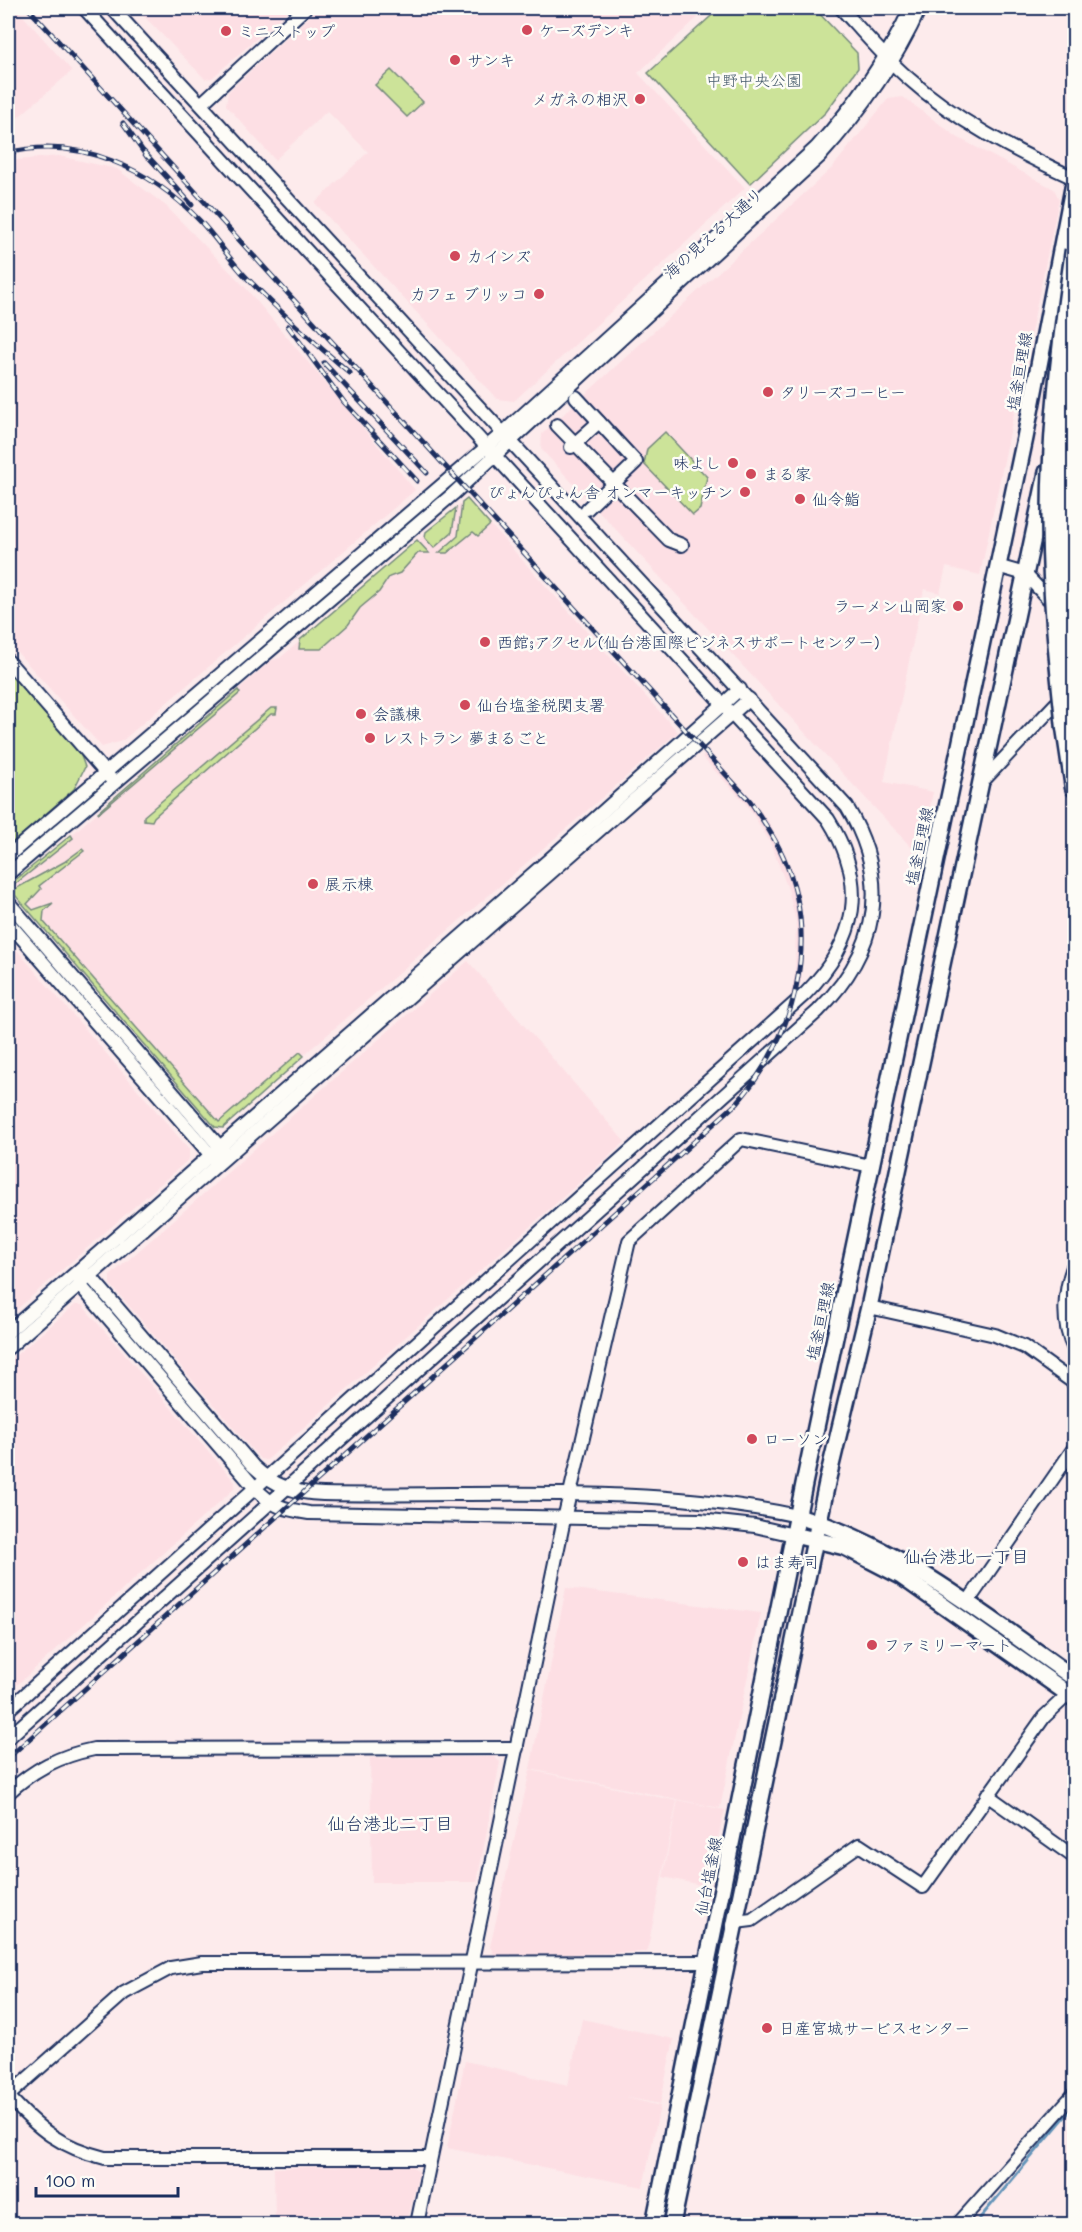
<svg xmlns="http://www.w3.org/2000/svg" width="1082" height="2232" font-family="Mali,'Klee One',sans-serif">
<rect width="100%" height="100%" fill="#fdebec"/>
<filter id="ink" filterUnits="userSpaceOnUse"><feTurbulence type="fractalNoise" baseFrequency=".0167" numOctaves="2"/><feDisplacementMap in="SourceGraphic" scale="12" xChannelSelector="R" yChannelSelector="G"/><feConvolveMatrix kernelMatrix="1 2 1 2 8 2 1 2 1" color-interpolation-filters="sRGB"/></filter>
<g filter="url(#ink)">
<!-- built -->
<g fill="#fddfe4">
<polygon points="8,8 16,8 72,71 8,126"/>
<polygon points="158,8 291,8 212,78 205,79 139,11"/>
<polygon points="319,8 708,8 638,73 745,188 514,401 497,399 315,203 368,152 327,111 275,160 226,105 228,92"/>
<polygon points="864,8 890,8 887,15 874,17"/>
<polygon points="903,97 957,137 1054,189 1059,199 980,575 946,567 940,593 924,589 884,782 933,792 925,830 919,830 912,848 541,449 542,434 832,168 888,99"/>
<polygon points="59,156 117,169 166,206 244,286 415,490 122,741 102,747 8,642 8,170 17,160"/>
<polygon points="467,499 678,732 247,1104 223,1128 215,1127 15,895 14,881 36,866 272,660 280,658"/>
<polygon points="708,752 751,798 769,823 791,867 799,894 804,931 801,982 791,992 795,975 796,921 788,889 770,842 747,805 702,757"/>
<polygon points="8,940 189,1149 189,1159 8,1317"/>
<polygon points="468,961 625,1142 267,1460 260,1459 110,1284 110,1276"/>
<polygon points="75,1305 82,1305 235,1482 234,1489 8,1693 8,1362"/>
<polygon points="566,1588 761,1613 720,1808 530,1769"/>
<polygon points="494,1757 500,1762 477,1882 372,1882 370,1758"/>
<polygon points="530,1770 677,1801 647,1952 495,1956 490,1947"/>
<polygon points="678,1800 725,1810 706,1886 663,1877"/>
<polygon points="582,2019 674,2039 660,2104 624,2097 660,2106 643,2187 447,2148 465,2061 568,2085"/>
<polygon points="410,2164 419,2172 407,2224 275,2224 274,2168"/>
</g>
<!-- green -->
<g fill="#cce399" stroke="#74897c" stroke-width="1.5">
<polygon points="720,8 814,8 857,53 858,68 826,112 750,184 648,73"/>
<polygon points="391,70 423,102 407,117 375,85"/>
<polygon points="665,432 707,477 700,509 693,515 644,464 647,449"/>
<polygon points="467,499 490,525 478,536 473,532 447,553 439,553 458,536 462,503"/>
<polygon points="456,508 452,532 434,548 425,538 426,532"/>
<polygon points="417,540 429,553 418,553 400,573 389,577 379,592 360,608 348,625 321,649 299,649 300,640"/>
<polygon points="8,670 80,753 85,767 74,789 8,847"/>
<polygon points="238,690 240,693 99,813 98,812"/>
<polygon points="271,708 277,708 276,714 271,714 154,817 152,821 144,820 144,816"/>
<polygon points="71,835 73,838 14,885 14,881"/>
<polygon points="82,849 84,851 39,886 41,889 27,904 33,910 53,903 44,911 43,921 219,1122 300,1052 304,1056 223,1128 215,1127 15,895 15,889 64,862"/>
</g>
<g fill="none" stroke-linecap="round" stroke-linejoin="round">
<!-- stream -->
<polyline stroke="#6494b9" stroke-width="3" points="975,2224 1074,2106"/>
<defs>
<g id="minor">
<path d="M841 8C862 31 883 56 907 77 956 121 1015 151 1074 178"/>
<polyline points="201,104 305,8"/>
<polyline points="576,397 636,462 587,509"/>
<polyline points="557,425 669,540 682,545"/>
<polyline points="571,447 599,422"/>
<polyline points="997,566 1025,574 1056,607"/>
<polyline points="8,661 110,778"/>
<polyline points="983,781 1065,694"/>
<path d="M8 856 504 432 816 148C854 106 887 59 911 8"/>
<path d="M8 874 453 494 820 156C861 111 895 63 920 8"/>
<polyline points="8,902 225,1153"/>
<polyline points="8,922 216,1161"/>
<path d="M1074 1264C1064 1291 1061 1323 1074 1349"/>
<path d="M84 1274 90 1276 253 1466C274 1486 294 1493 323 1494 479 1497 644 1483 798 1516"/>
<path d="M79 1278 80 1285 255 1488C273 1507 283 1509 309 1513L700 1520 755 1526 794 1535"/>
<polyline points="869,1307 995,1335 1024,1347 1074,1383"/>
<polyline points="8,1332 552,857 740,689"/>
<polyline points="8,1348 749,699"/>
<polyline points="967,1603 1074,1448"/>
<path d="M8 1710 805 994C858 940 869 884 828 819L84 8"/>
<path d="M8 1738 818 1011C878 951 892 882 847 807L112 8"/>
<path d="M8 1793C34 1769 59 1756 94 1749L517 1748"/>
<polyline points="987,1795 1074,1857"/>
<polyline points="736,1922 752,1920 859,1845 923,1887 1044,1717 1074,1689"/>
<polyline points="8,2096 124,1993 171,1968 202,1963 709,1962"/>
<path d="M8 2096C38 2129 60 2147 105 2158H430"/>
<polyline points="417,2224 564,1519 629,1241 741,1139 871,1166"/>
<polyline points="958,2224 1074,2094"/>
</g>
<g id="major">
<polyline points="1068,372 1074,339"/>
<path d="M798 1516C901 1547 987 1617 1074 1678"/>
<polyline points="794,1535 845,1547 901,1576 1074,1698"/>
<polyline points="654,2224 804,1484 1025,438 1074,183"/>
<polyline points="672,2224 828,1478 869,1307 1047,472"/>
</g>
<polyline id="highway" points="1065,728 1074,788"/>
</defs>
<!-- minor casing -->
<use href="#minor" stroke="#1b2f5e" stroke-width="16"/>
<!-- major casing -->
<use href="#major" stroke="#1b2f5e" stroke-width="20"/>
<!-- highway casing -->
<use href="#highway" stroke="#1b2f5e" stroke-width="21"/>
<!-- minor -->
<use href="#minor" stroke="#fdfcf7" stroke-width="12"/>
<!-- major -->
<use href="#major" stroke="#fdfcf7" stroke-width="15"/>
<!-- highway -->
<use href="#highway" stroke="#fdfcf7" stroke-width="16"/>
<defs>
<g id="rail">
<polyline points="8,107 10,105"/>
<polyline points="123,123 147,157"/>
<polyline points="144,152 192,205"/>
<path d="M8 153C78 135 151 169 200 221 217 239 230 260 246 277 279 311 314 343 350 373"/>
<polyline points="288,326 344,402 417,481"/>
<polyline points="324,363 427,473"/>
<path d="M8 1758 737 1103C796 1035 821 940 783 856 774 836 762 819 750 801L28 8"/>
</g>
</defs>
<!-- rail casing -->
<use href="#rail" stroke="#1b2f5e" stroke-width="5"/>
<!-- rail -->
<use href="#rail" stroke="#fdfcf7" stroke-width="3" stroke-dasharray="9" stroke-linecap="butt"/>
<defs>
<g id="highway-bridge">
<path d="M1074 360C1062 468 1063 576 1074 683"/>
<path d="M1065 728C1055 639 1047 548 1052 459 1055 389 1064 319 1074 250"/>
</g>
</defs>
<!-- highway-bridge casing -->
<use href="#highway-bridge" stroke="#1b2f5e" stroke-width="21" stroke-linecap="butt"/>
<!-- highway-bridge -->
<use href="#highway-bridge" stroke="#fdfcf7" stroke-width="16"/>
</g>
</g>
<!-- markers -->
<g fill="#d1495b" stroke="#fdfcf7" stroke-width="2">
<circle cx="527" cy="30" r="6"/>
<circle cx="226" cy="31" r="6"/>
<circle cx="455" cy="60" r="6"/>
<circle cx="640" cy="99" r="6"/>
<circle cx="455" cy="256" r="6"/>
<circle cx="539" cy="294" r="6"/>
<circle cx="768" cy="392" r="6"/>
<circle cx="733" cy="463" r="6"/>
<circle cx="751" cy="474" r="6"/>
<circle cx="745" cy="492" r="6"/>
<circle cx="800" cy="499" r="6"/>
<circle cx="958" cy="606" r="6"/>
<circle cx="485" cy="642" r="6"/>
<circle cx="465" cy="705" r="6"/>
<circle cx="361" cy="714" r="6"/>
<circle cx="370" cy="738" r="6"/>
<circle cx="313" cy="884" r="6"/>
<circle cx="752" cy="1439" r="6"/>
<circle cx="743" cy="1562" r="6"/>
<circle cx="872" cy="1645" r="6"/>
<circle cx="767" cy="2028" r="6"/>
</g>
<g text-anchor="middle" stroke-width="5" stroke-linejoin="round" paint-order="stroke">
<!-- poi labels -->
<g font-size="16" fill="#1b2f5e" stroke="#fdfcf7" text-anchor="start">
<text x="539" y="36">ケーズデンキ</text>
<text x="238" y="37">ミニストップ</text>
<text x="467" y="66">サンキ</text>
<text x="628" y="105" text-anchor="end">メガネの相沢</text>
<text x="467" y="262">カインズ</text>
<text x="527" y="300" text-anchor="end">カフェ ブリッコ</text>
<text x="780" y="398">タリーズコーヒー</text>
<text x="721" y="469" text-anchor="end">味よし</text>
<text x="763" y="480">まる家</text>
<text x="733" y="498" text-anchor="end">ぴょんぴょん舎 オンマーキッチン</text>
<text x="812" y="505">仙令鮨</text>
<text x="946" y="612" text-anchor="end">ラーメン山岡家</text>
<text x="497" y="648">西館;アクセル(仙台港国際ビジネスサポートセンター)</text>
<text x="477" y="711">仙台塩釜税関支署</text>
<text x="373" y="720">会議棟</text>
<text x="382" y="744">レストラン 夢まるごと</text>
<text x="325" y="890">展示棟</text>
<text x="764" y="1445">ローソン</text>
<text x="755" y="1568">はま寿司</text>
<text x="884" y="1651">ファミリーマート</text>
<text x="779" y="2034">日産宮城サービスセンター</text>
</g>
<!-- park labels -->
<g font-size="16" fill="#475c6d" stroke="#fdfcf7">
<text x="754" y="86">中野中央公園</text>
</g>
<!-- street labels -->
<g font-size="16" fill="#1b2f5e" stroke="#fdfcf7">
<text transform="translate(713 233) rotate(-42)" y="6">海の見える大通り</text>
<text transform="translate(1019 371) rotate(-80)" y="6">塩釜亘理線</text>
<text transform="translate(919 846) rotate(-78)" y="6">塩釜亘理線</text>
<text transform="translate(820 1321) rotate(-78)" y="6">塩釜亘理線</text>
<text transform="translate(708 1876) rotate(-79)" y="6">仙台塩釜線</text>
</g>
<!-- neighbourhood labels -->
<g font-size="18" fill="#1b2f5e" stroke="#fdfcf7">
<text x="966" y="1563">仙台港北一丁目</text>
<text x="390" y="1830">仙台港北二丁目</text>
</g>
</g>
<!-- margin -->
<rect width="1082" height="2232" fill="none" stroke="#fdfcf7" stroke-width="30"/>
<rect x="15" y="15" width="1052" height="2202" fill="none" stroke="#1b2f5e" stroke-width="2" filter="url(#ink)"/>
<!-- scale -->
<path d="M36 2187v9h142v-9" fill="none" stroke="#1b2f5e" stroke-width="3"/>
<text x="45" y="2187" font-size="18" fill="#1b2f5e" stroke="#fdfcf7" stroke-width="4.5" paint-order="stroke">100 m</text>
</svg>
